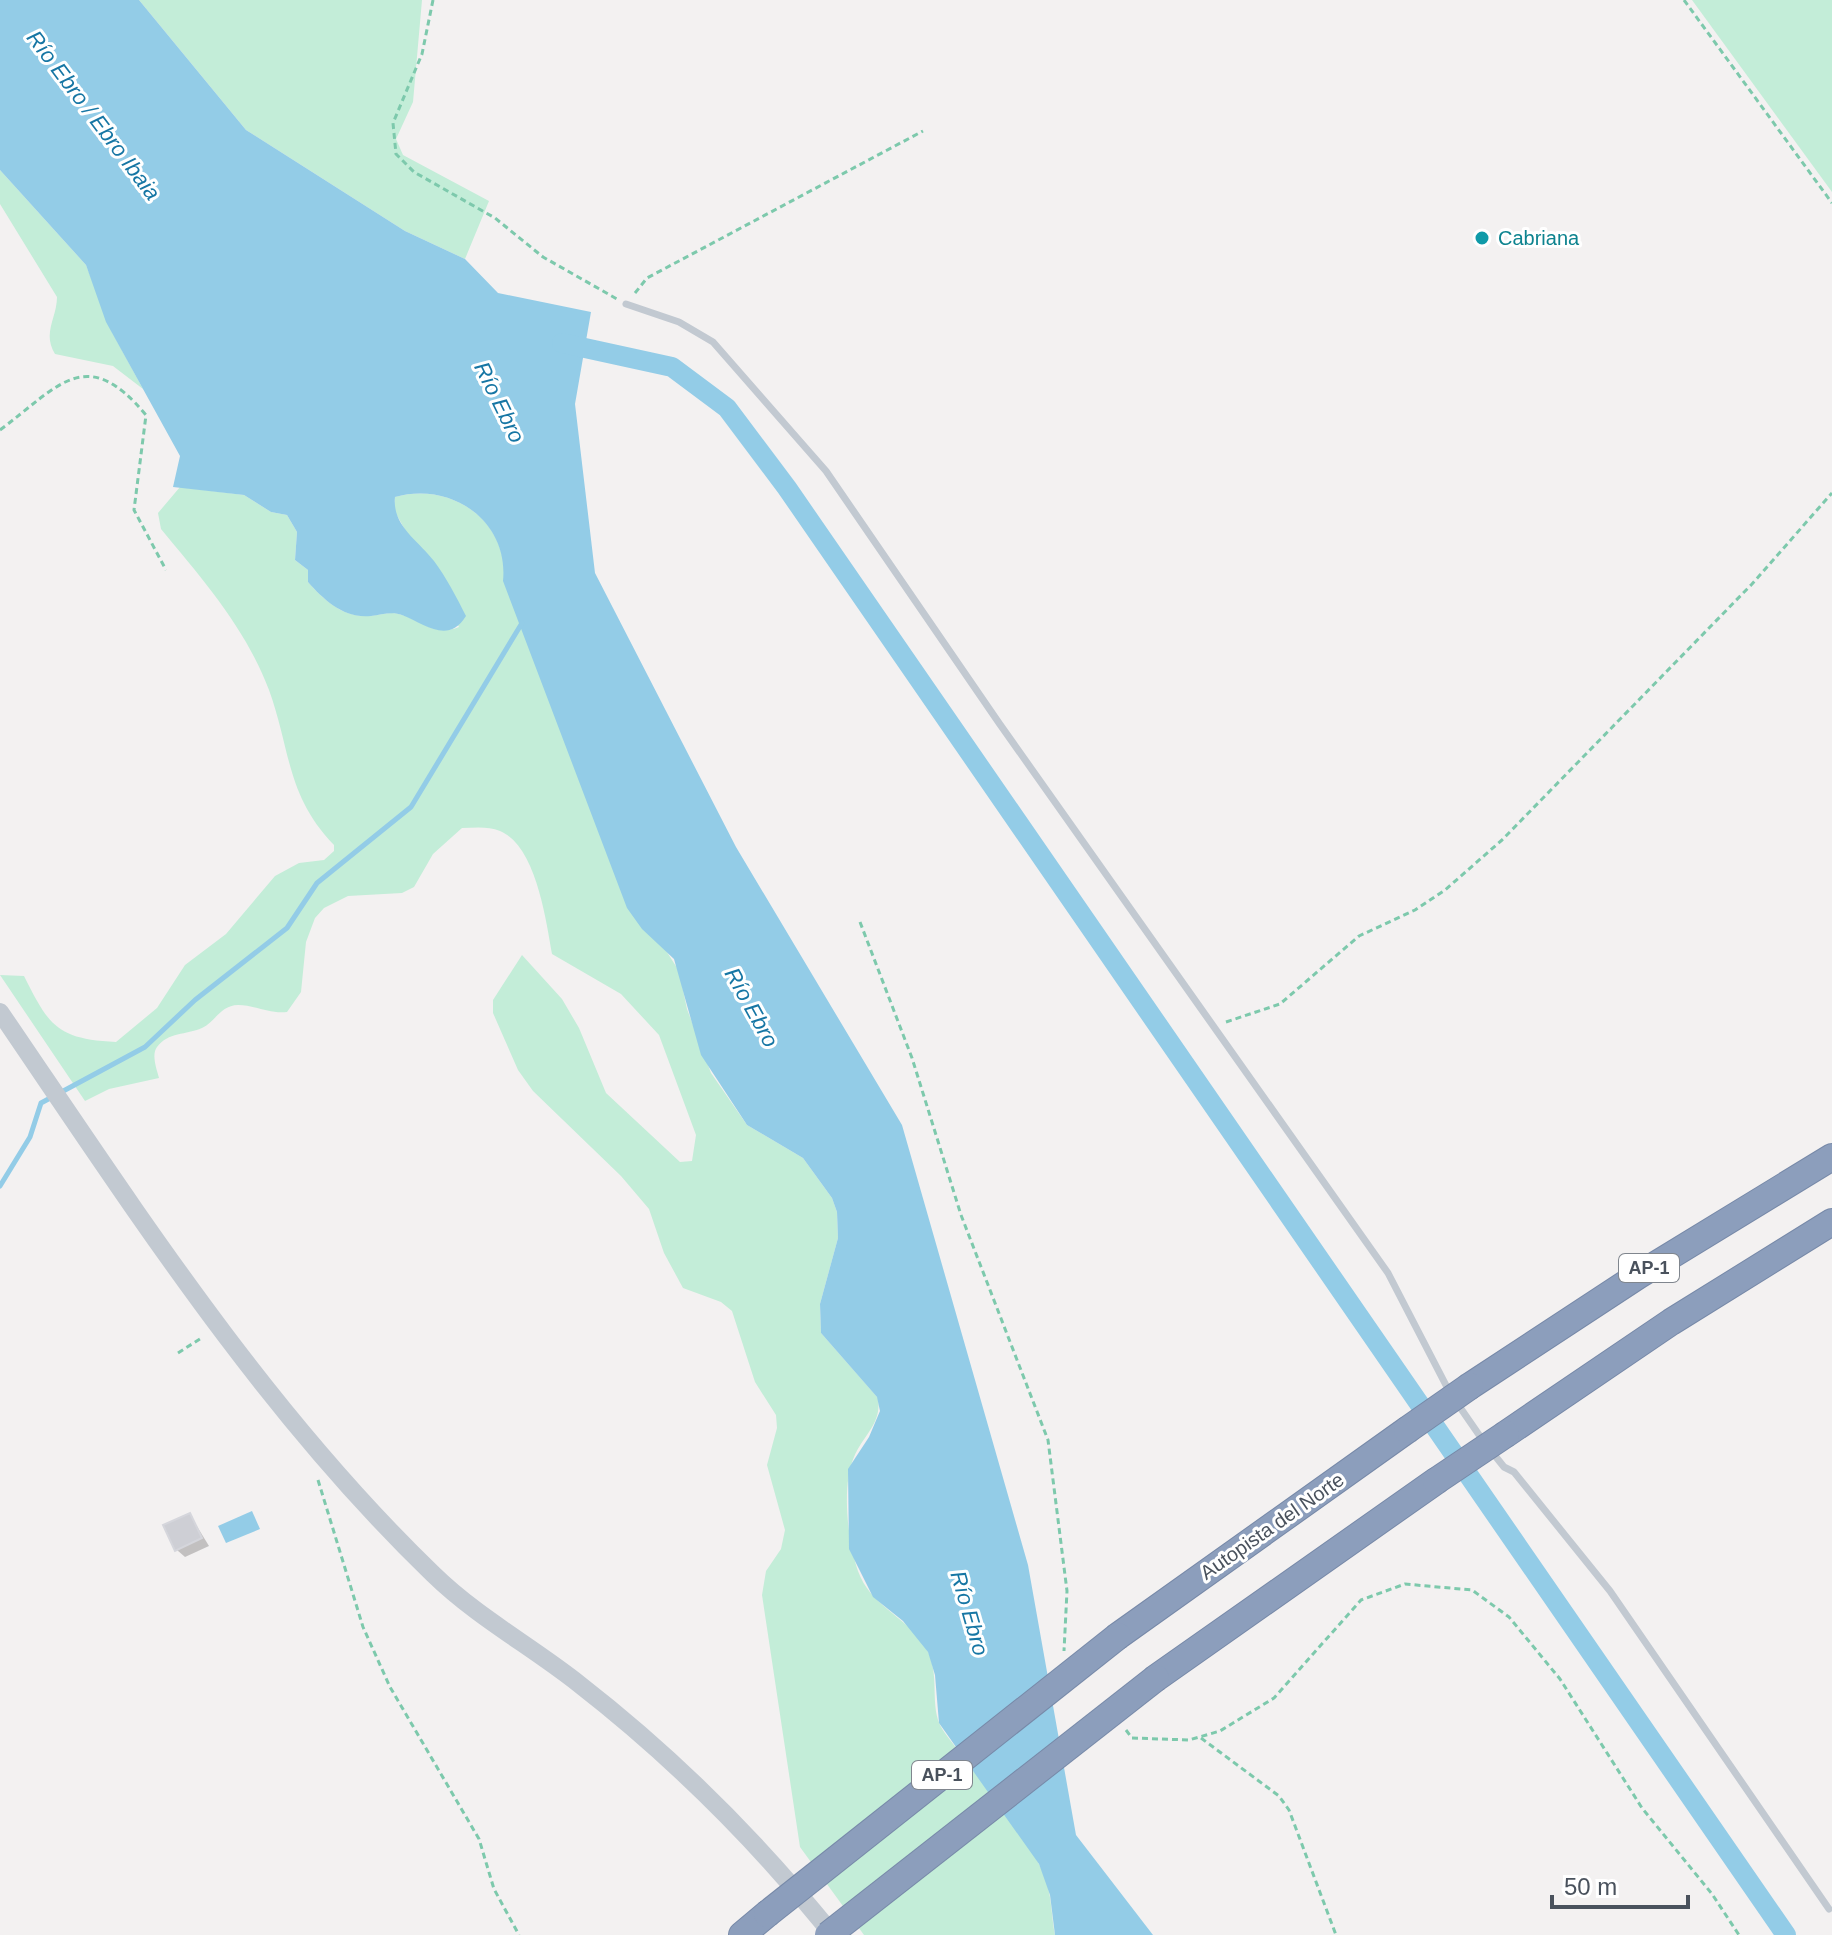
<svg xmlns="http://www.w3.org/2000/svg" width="1832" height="1935" font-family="Helvetica,sans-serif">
<rect width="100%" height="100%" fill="#f3f1f1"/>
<!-- green -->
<g fill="#c3edd8">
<polygon points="139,0 422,0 413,102 396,139 403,155 489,201 465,259 405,231 246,130"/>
<polygon points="1692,0 1832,0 1832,192"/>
<path d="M0 170 86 265 112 332 143 389 113 366 55 354C42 333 57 318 57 297L0 204Z"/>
<path d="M180 487 244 495 271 512 287 515 297 532 295 560 308 570V582C323 599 342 617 367 616 378 616 389 611 399 614 422 620 434 637 459 627L394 510 395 497C451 481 509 521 504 581L665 949 679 971 687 1009 711 1073 747 1125 803 1158 832 1198 837 1212 838 1238 820 1304 821 1333 878 1398C882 1424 863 1435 854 1457 841 1487 848 1542 858 1571 870 1605 903 1615 923 1643 942 1670 929 1700 940 1725 945 1735 955 1745 961 1755 988 1791 1027 1834 1044 1875 1052 1894 1051 1915 1055 1935H864L800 1847 762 1595 766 1571 781 1549 785 1530 767 1465 777 1428 776 1415 755 1382 732 1311 721 1302 683 1288 664 1253 649 1209 621 1176 533 1091 518 1070 493 1013V1000L522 955 562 999 579 1028 606 1093 680 1162 692 1161 696 1135 659 1035 621 994 552 954C546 920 536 846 500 831 488 826 474 828 462 828L433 854 414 887 402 893 348 896 324 908 315 918 306 942 301 992 287 1012C269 1014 255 1005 238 1005 221 1005 215 1022 202 1028 186 1035 168 1032 157 1047 151 1055 157 1070 159 1078L109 1089 85 1101 0 975 24 976C49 1026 57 1039 116 1042L157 1008 185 965 226 934 275 876 299 863 324 860 334 851V845C286 795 291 751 269 690 245 627 203 580 161 529L158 513Z"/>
</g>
<!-- water -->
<g fill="#93cce7">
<path d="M0 0H139L246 130 405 231 465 259 498 293 591 312 575 404 595 573 736 847 902 1125 1028 1565 1076 1835 1153 1935H1055L1050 1895 1039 1864 939 1723 935 1675 928 1652 903 1621 873 1597 849 1549 848 1469 869 1437 880 1411 877 1397 821 1333 820 1304 838 1238 837 1212 832 1198 803 1158 747 1125 701 1055 674 959 642 929 627 908 503 581C509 521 451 481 395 497 392 526 418 540 434 561 446 577 457 598 466 616 448 645 425 624 402 615 392 611 381 615 371 616 344 619 324 600 308 582V570L295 560 297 532 287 515 271 512 244 495 173 487 180 456 106 322 86 265 0 170Z"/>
<polygon points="252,1511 260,1529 226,1543 218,1526"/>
</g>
<!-- shadow -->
<polygon fill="#0003" points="190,1515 209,1546 185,1557 177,1550"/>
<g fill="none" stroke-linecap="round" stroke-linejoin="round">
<!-- stream -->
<polyline stroke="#93cce7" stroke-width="5" points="0,1186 30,1137 41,1103 145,1047 195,1000 287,928 317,883 411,807 522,623"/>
<!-- canal -->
<polyline stroke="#93cce7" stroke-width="20" points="562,343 672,367 727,408 787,488 1786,1935"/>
</g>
<!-- building -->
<polygon fill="#cecfd5" stroke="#d5d6dc" stroke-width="2" points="190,1513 202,1538 175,1551 163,1525"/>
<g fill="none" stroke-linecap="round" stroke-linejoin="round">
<defs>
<g id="motorway">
<polyline points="1470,1386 1639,1275 1832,1157"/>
<polyline points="1506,1434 1671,1322 1832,1222"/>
<polyline points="1118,1636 1407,1430"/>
<polyline points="1156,1678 1436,1481"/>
<polyline points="742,1935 767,1914"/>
</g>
</defs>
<!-- motorway casing -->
<use href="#motorway" stroke="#7789a8" stroke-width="28"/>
<!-- path -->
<g stroke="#7dc9ac" stroke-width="3" stroke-dasharray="6 4" stroke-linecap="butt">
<polyline points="433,0 422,54 393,123 396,154 414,172 495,218 543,257 617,299"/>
<polyline points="1684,0 1832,203"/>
<polyline points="635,293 647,278 923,131"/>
<path d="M0 430C59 386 86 343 146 415L134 510 166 570"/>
<polyline points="860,922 912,1058 961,1215 1048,1440 1067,1591 1064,1651"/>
<polyline points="1226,1022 1280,1004 1359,936 1415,910 1445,890 1502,840 1752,584 1832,493"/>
<polyline points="178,1353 203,1337"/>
<polyline points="318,1480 363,1627 390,1687 479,1839 494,1889 519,1935"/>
<polyline points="1126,1730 1132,1738 1189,1740 1220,1731 1274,1698 1361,1600 1405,1584 1472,1590 1509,1617 1560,1679 1642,1808 1712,1894 1739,1935"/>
<polyline points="1201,1738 1279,1796 1289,1810 1336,1935"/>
</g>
<!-- service -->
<g stroke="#c2c9d1" stroke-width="7">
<polyline points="626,304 679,322 713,342 826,471 999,723 1388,1273 1450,1393"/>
<polyline points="1457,1403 1484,1442"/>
<polyline points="1492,1452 1504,1467 1514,1472 1610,1591 1829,1909"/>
</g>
<!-- tertiary -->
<path stroke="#c2c9d1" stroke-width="18" d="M0 1012C133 1207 262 1409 433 1574 477 1617 531 1646 579 1684 673 1757 758 1842 833 1935"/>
<!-- motorway -->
<use href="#motorway" stroke="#8c9ebc" stroke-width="26"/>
<defs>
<g id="motorway-bridge">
<polyline points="1407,1430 1470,1386"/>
<polyline points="1436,1481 1506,1434"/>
<polyline points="767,1914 1118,1636"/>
<polyline points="828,1935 1156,1678"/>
</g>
</defs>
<!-- motorway-bridge casing -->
<use href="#motorway-bridge" stroke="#7789a8" stroke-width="28" stroke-linecap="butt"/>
<!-- motorway-bridge -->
<use href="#motorway-bridge" stroke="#8c9ebc" stroke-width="26"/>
</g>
<!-- markers -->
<circle fill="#0f9aa8" stroke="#fff" stroke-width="3" cx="1482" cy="238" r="8"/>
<g text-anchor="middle" stroke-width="6" stroke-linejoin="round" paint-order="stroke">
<!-- shield labels -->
<g fill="#fff" stroke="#80868e" stroke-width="2">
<rect x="1619" y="1254" width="60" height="28" rx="6"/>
<rect x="912" y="1761" width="60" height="28" rx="6"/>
</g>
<g font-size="18" font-weight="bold" fill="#4a525d">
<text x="1649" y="1274">AP-1</text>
<text x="942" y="1781">AP-1</text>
</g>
<!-- culture labels -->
<g font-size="20" fill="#0d838f" stroke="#fff" text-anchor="start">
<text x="1498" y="245">Cabriana</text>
</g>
<!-- street labels -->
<g font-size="20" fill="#4a525d" stroke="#fff">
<text transform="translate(1272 1526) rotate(-35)" y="7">Autopista del Norte</text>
</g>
<!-- water labels -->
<g font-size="22" font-style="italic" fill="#1676a4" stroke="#fff">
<text transform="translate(94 115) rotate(53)" y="8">Río Ebro / Ebro Ibaia</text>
<text transform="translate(500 402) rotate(64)" y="8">Río Ebro</text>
<text transform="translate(752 1007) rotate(61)" y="8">Río Ebro</text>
<text transform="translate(970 1613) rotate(74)" y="8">Río Ebro</text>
</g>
</g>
<!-- scale -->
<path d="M1552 1895v12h136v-12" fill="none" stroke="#4a525d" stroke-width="4"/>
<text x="1564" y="1895" font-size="24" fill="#4a525d" stroke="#ffffff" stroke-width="6" paint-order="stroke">50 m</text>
</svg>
